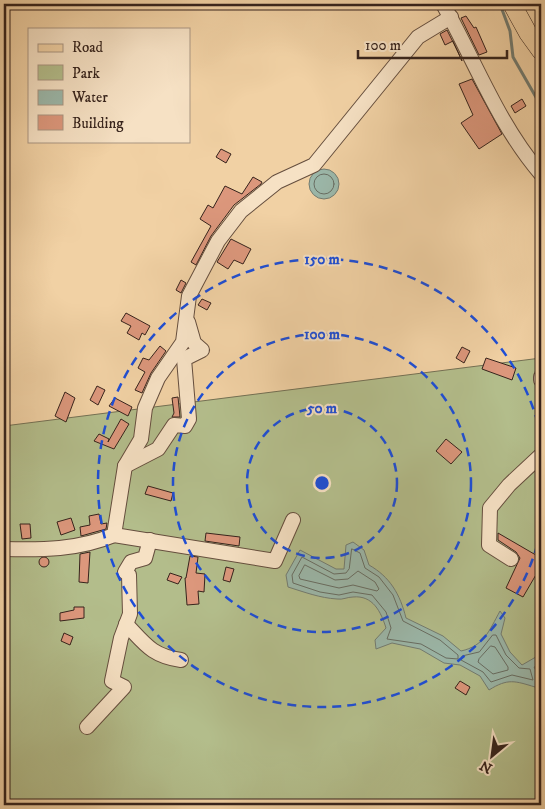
<svg xmlns="http://www.w3.org/2000/svg" width="545" height="809" font-family="'IM FELL DW Pica',serif">
<rect width="100%" height="100%" fill="#f1d1a4"/>
<filter id="stains"><feTurbulence type="fractalNoise" baseFrequency=".004" numOctaves="4"/><feColorMatrix values="0 0 0 0 .2 0 0 0 0 .09 0 0 0 0 .02 0 0 0 .5 -.17"/></filter>
<radialGradient id="worn" r=".72"><stop offset=".6" stop-color="#630" stop-opacity="0"/><stop offset="1" stop-color="#630" stop-opacity=".3"/></radialGradient>
<!-- green -->
<polygon fill="#b3bd8b" stroke="#747054" points="541,358 541,805 4,805 4,426"/>
<!-- water -->
<g fill="#9bb7a9" stroke="#737c71">
<circle cx="324" cy="184" r="15"/>
<path d="M353 542 364 550 369 565C390 577 400 594 406 618L443 636 461 651C484 646 489 631 500 611L505 618 501 634 510 652 522 665 541 654V665L534 667 541 679 535 687C515 681 508 678 489 690L480 676 460 665 444 663 420 649 392 643 376 649 375 640 386 628C381 612 373 595 353 597 347 597 343 600 337 599 320 598 304 592 288 587L286 575 300 550 336 569H344L346 545Z"/>
</g>
<g fill="none" stroke-linecap="round" stroke-linejoin="round">
<!-- shore -->
<g stroke="#686d62" stroke-width="1">
<circle cx="324" cy="184" r="10"/>
<polygon points="352,549 360,553 365,568 379,577 393,595 403,621 440,640 458,655 458,659 446,658 421,644 387,639 391,628 386,612 372,595 353,592 339,595 320,592 293,583 292,575 302,557 334,574 346,573 349,569"/>
<polygon points="305,565 335,580 348,579 358,571 375,582 379,589 377,591 353,585 339,588 300,579 299,576"/>
<polygon points="493,635 496,635 506,655 519,668 530,669 533,680 512,675 491,682 483,672 461,660 462,656 479,652"/>
<polygon points="491,646 495,647 508,667 508,670 493,674 478,662 479,659"/>
</g>
<!-- stream -->
<polyline stroke="#737c71" stroke-width="3" points="500,4 510,31 513,57 541,106"/>
</g>
<!-- building -->
<g fill="#dc977c" stroke="#36231c">
<polygon points="466,16 474,28 476,27 487,52 479,55 461,18"/>
<polygon points="447,30 458,52 462,61 453,41 445,45 440,34"/>
<polygon points="472,79 502,134 479,149 461,123 473,115 459,84"/>
<polygon points="522,99 526,106 515,113 511,106"/>
<polygon points="221,149 231,154 226,163 216,157"/>
<polygon points="253,177 262,182 261,184 234,205 211,236 196,265 191,262 211,226 200,219 208,205 213,208 225,186 242,194"/>
<polygon points="231,239 251,249 243,264 234,260 228,269 217,262"/>
<polygon points="181,280 186,283 181,293 176,290"/>
<polygon points="202,299 211,303 207,310 198,305"/>
<polygon points="126,313 150,326 145,335 142,333 139,340 127,333 131,326 121,321"/>
<polygon points="160,346 166,351 151,373 142,393 135,390 145,372 138,368 143,358 149,360"/>
<polygon points="462,347 470,351 464,363 456,358"/>
<polygon points="486,358 516,368 512,380 482,369"/>
<polygon points="97,386 105,390 98,405 90,400"/>
<polygon points="65,392 75,398 66,422 55,416"/>
<polygon points="178,397 180,417 172,417 174,413 172,398"/>
<polygon points="115,398 132,407 128,416 109,406"/>
<polygon points="121,419 129,424 114,449 94,441 99,434 109,439 108,442"/>
<polygon points="446,439 462,452 451,464 436,451"/>
<polygon points="148,486 173,493 171,501 145,494"/>
<polygon points="99,514 101,524 107,523 106,529 81,536 80,527 90,525 89,516"/>
<polygon points="71,518 75,530 61,535 57,522"/>
<polygon points="20,524 30,524 31,538 22,539"/>
<polygon points="206,533 240,537 239,546 205,541"/>
<polygon points="498,533 541,558 537,573 523,597 506,588 520,558 516,552 498,540"/>
<polygon points="90,552 88,583 79,582 80,554"/>
<polygon points="190,556 198,557 196,573 205,574 204,592 198,591 199,604 187,605 185,578 186,578"/>
<circle cx="44" cy="562" r="5"/>
<polygon points="226,567 234,569 230,582 223,580"/>
<polygon points="170,573 182,577 178,584 167,580"/>
<polygon points="74,607 84,607 84,618 60,621 60,613 74,610"/>
<polygon points="64,633 73,637 70,645 61,641"/>
<polygon points="460,681 470,687 466,695 455,688"/>
</g>
<g fill="none" stroke-linecap="round" stroke-linejoin="round">
<defs>
<g id="minor">
<path d="M443 4C475 61 498 124 541 174"/>
<polyline points="541,377 541,380"/>
<polyline points="125,466 158,449 174,425 185,426 189,419 184,359 202,350 194,343 188,322"/>
<polyline points="114,535 275,561 293,520"/>
<path d="M4 549C42 550 78 550 114 535L125 466 141 439 145 408 158 378 183 342 189 296 218 241 241 211 277 182 314 165 418 37 451 17"/>
<polyline points="511,559 489,545 490,508 509,485 541,455"/>
<path d="M126 624C145 644 152 656 181 660"/>
<polyline points="87,727 124,687 112,681 121,638 130,614 129,575 125,572 131,562 145,558 150,540"/>
</g>
<polyline id="major" points="512,4 528,33 541,51"/>
</defs>
<!-- minor casing -->
<use href="#minor" stroke="#654e3e" stroke-width="16"/>
<!-- major casing -->
<use href="#major" stroke="#36231c" stroke-width="19"/>
<!-- minor -->
<use href="#minor" stroke="#f6e1c4" stroke-width="14"/>
<!-- major -->
<use href="#major" stroke="#f1d1a4" stroke-width="18"/>
</g>
<!-- distance rings -->
<g fill="none" stroke="#1d4ed8" stroke-width="2.5" stroke-dasharray="9 6">
<circle cx="322" cy="483" r="75"/>
<circle cx="322" cy="483" r="149"/>
<path d="M541 530A224 224 0 1 1 541 436"/>
</g>
<circle cx="322" cy="483" r="8" fill="#1d4ed8" stroke="#f6e1c4" stroke-width="2.5"/>
<g font-size="15" text-anchor="middle" font-weight="bold" fill="#1d4ed8" stroke="#f6e1c4" stroke-width="4" stroke-linejoin="round" paint-order="stroke">
<text x="322" y="264">150 m</text>
<text x="322" y="339">100 m</text>
<text x="322" y="413">50 m</text>
</g>
<!-- margin -->
<rect width="545" height="809" fill="none" stroke="#f1d1a4" stroke-width="20"/>
<rect x="5" y="5" width="535" height="799" fill="none" stroke="#36231c" stroke-width="2.5"/>
<rect x="10" y="10" width="525" height="789" fill="none" stroke="#36231c"/>
<!-- legend -->
<rect x="28" y="28" width="162" height="115" fill="#f6e1c4" stroke="#a99581"/>
<rect x="38" y="44" width="25" height="8" fill="#f1d1a4" stroke="#a99581"/>
<text x="72" y="52" font-size="15" fill="#36231c">Road</text>
<rect x="38" y="65" width="25" height="15" fill="#b3bd8b" stroke="#a99581"/>
<text x="72" y="78" font-size="15" fill="#36231c">Park</text>
<rect x="38" y="90" width="25" height="15" fill="#9bb7a9" stroke="#a99581"/>
<text x="72" y="102" font-size="15" fill="#36231c">Water</text>
<rect x="38" y="115" width="25" height="15" fill="#dc977c" stroke="#a99581"/>
<text x="72" y="128" font-size="15" fill="#36231c">Building</text>
<!-- north arrow -->
<g transform="translate(492 756) rotate(209)" stroke="#f6e1c4" stroke-width="4" paint-order="stroke">
<path d="M0-4L9 19L0 12L-9 19Z" fill="#36231c"/>
<text y="-8" font-size="14" font-weight="bold" text-anchor="middle" fill="#36231c">N</text>
</g>
<!-- scale -->
<path d="M358 50v8h149v-8" fill="none" stroke="#36231c" stroke-width="2.5"/>
<text x="365" y="50" font-size="15" fill="#36231c" stroke="#f6e1c4" stroke-width="4" paint-order="stroke">100 m</text>
<rect width="100%" height="100%" filter="url(#stains)"/>
<rect width="100%" height="100%" fill="url(#worn)"/>
</svg>
